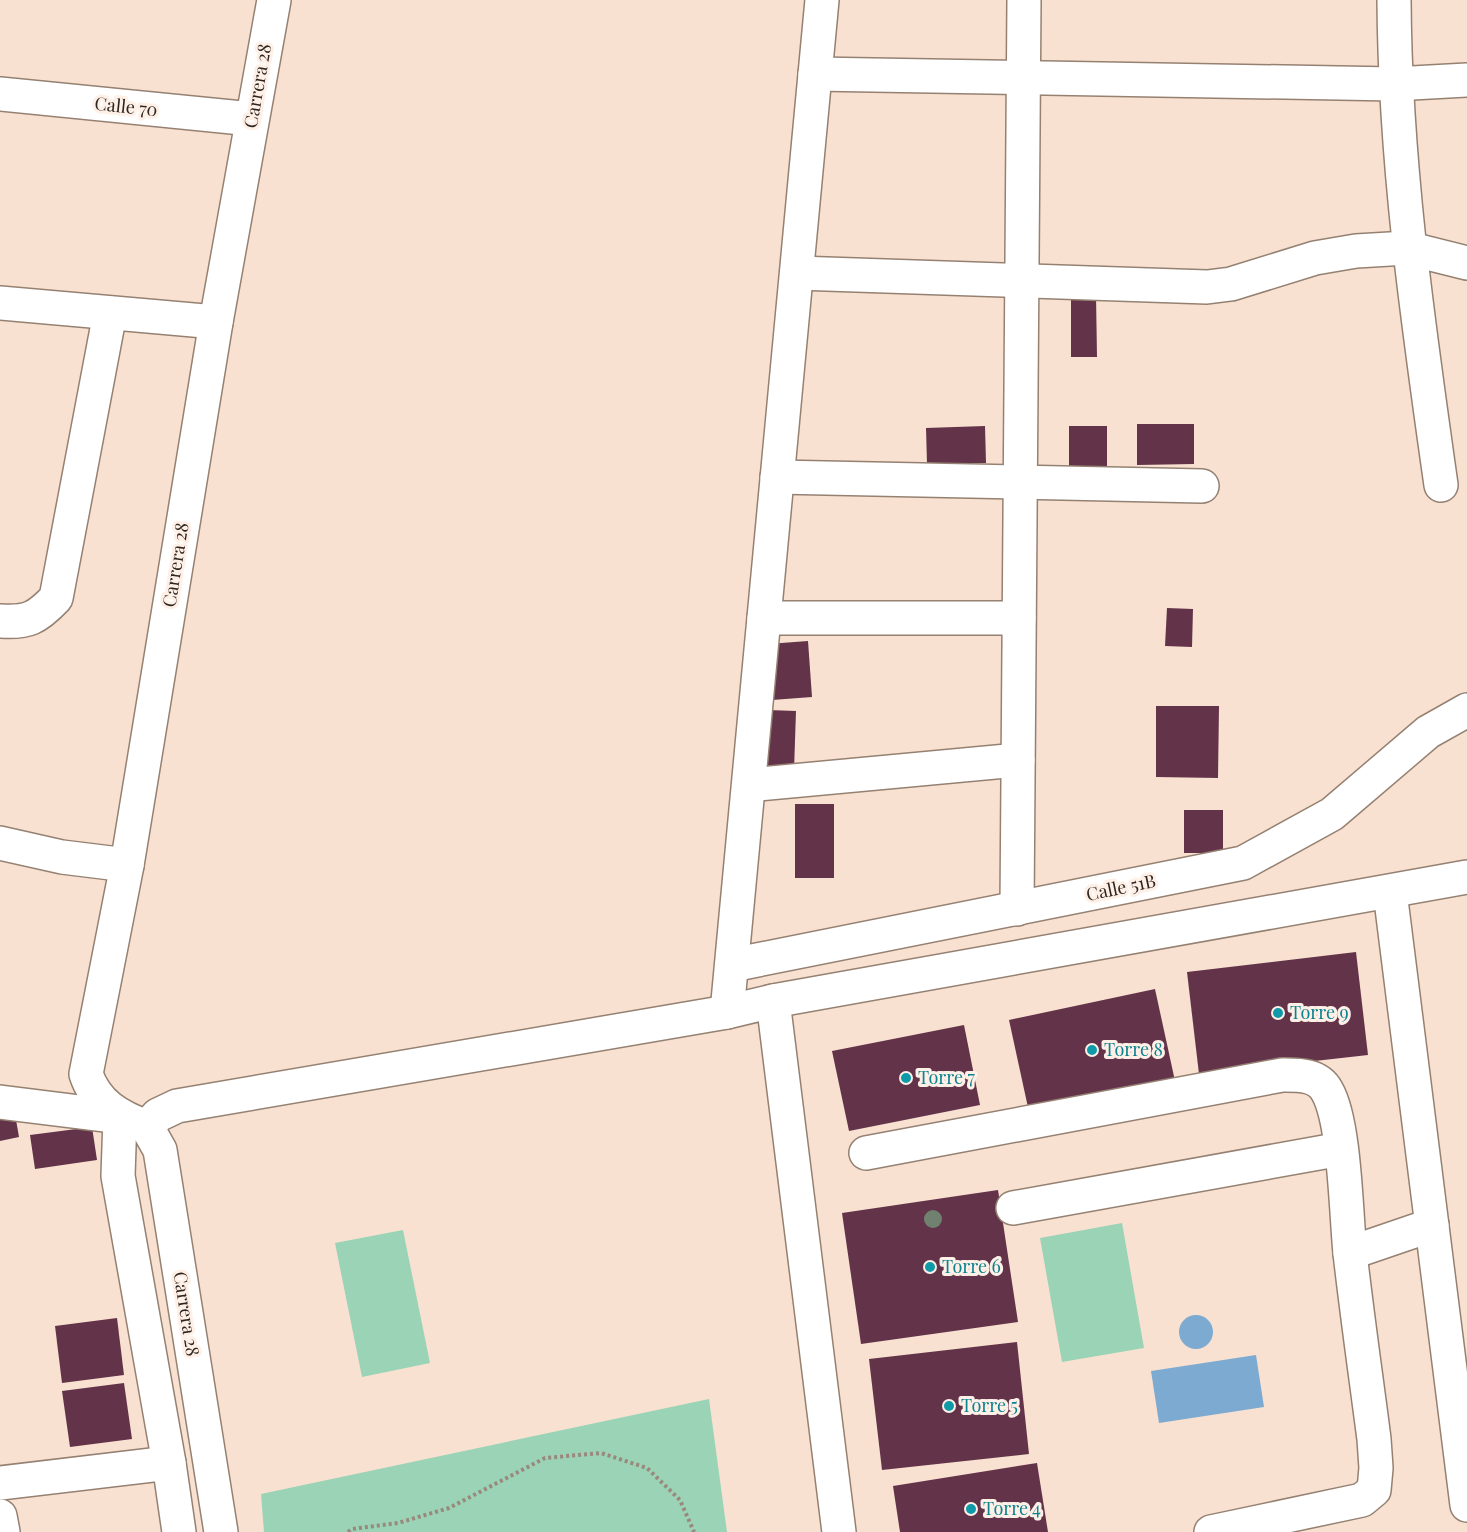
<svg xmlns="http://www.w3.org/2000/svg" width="1467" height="1532" font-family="'Playfair Display',serif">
<rect width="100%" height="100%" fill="#f8e1d1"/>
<!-- green -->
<g fill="#9ad3b6">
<polygon points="1122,1223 1144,1348 1062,1362 1040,1238"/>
<polygon points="403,1230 430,1363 362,1377 335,1243"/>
<polygon points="709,1399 727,1532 264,1532 261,1494"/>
</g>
<!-- water -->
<g fill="#7caad0">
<circle cx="1196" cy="1332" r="17"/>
<polygon points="1256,1355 1264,1407 1159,1423 1151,1371"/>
</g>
<!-- building -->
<g fill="#623349">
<polygon points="1071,295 1096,295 1097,357 1071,357"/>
<polygon points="1137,424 1194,424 1194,464 1137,465"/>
<polygon points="985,426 986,463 927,464 926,428"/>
<rect x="1069" y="426" width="38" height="43"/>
<polygon points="1167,608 1193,609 1192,647 1165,646"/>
<polygon points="808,641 812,697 772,700 768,644"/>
<polygon points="1156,706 1219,706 1218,778 1156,777"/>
<polygon points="768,710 796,711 794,771 766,770"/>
<rect x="795" y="804" width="39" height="74"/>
<rect x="1184" y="810" width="39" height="43"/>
<polygon points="1356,952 1368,1055 1199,1074 1187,972"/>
<polygon points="1155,989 1175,1081 1029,1112 1009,1020"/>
<polygon points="964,1025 980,1105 849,1131 832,1051"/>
<polygon points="15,1114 19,1137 0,1141 0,1116"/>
<polygon points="92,1127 97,1160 35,1169 30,1135"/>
<polygon points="998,1190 1018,1322 861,1344 842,1213"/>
<polygon points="117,1318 124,1375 62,1383 55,1326"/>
<polygon points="1017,1342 1029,1454 882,1470 869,1359"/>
<polygon points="124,1383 132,1439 70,1447 62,1391"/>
<polygon points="1037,1463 1048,1532 900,1532 893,1486"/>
</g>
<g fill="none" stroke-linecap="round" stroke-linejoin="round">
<defs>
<g id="minor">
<path d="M1394 0C1395 164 1418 323 1441 485"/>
<polyline points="815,74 1394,84 1467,80"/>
<polyline points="0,94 252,119"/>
<polyline points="797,273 1207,287 1231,284 1315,258 1356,251 1407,248 1467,263"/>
<polyline points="0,303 216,322"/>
<polyline points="777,477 1202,486"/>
<polyline points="764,618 1019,618"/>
<path d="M0 621C28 623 37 618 56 598L110 313"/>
<polyline points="749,785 1018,760"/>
<polyline points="0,843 62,857 127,865"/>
<polyline points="1390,892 1467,1505"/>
<polyline points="1017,909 1024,0"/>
<polyline points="732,965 1243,863 1332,814 1428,732 1467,710"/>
<polyline points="773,1001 839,1532"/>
<polyline points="727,1012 822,0"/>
<polyline points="0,1102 120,1117 118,1176 169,1463 179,1532"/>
<polyline points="147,1127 158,1115 177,1106 727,1012 773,1001 1467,877"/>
<path d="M866 1153 1282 1075C1298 1075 1318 1074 1327 1091 1345 1122 1346 1214 1350 1253 1357 1315 1366 1377 1374 1439L1376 1468 1374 1490 1362 1500 1211 1532"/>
<polyline points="1013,1208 1341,1149"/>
<polyline points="1350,1253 1432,1225"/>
<polyline points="0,1483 169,1463"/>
<polyline points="0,1516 3,1532"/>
<path d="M221 1532 160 1150 147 1127C119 1117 96 1104 86 1074L127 865 216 322 274 0"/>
</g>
</defs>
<!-- minor casing -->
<use href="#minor" stroke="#958172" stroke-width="36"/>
<!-- path -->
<polyline stroke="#99897d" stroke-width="4" stroke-dasharray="3 3" stroke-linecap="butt" points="348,1532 352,1529 398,1523 449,1508 545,1458 601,1453 647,1468 680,1500 694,1532"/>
<!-- minor -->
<use href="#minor" stroke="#fff" stroke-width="33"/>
</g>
<!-- trees -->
<circle fill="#708170" cx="933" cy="1219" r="9"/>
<!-- markers -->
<g fill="#0f9aa8" stroke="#fef0e7" stroke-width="2">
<circle cx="1278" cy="1013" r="6"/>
<circle cx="1092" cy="1050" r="6"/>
<circle cx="906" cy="1078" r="6"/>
<circle cx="930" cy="1267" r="6"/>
<circle cx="949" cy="1406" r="6"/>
<circle cx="971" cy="1509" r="6"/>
</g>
<g text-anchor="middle" stroke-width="6" stroke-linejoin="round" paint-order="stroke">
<!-- street labels -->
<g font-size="18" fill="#2d251f" stroke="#fef0e7">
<text transform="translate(258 86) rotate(-80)" y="6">Carrera 28</text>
<text transform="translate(126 107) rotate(6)" y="6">Calle 70</text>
<text transform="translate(176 565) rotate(-81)" y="6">Carrera 28</text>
<text transform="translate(1121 888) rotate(-12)" y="6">Calle 51B</text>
<text transform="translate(186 1314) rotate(81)" y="6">Carrera 28</text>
</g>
<!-- culture labels -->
<g font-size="18" fill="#0d838f" stroke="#fef0e7" text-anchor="start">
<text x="1290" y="1019">Torre 9</text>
<text x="1104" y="1056">Torre 8</text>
<text x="918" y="1084">Torre 7</text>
<text x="942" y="1273">Torre 6</text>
<text x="961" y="1412">Torre 5</text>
<text x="983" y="1515">Torre 4</text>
</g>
</g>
</svg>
